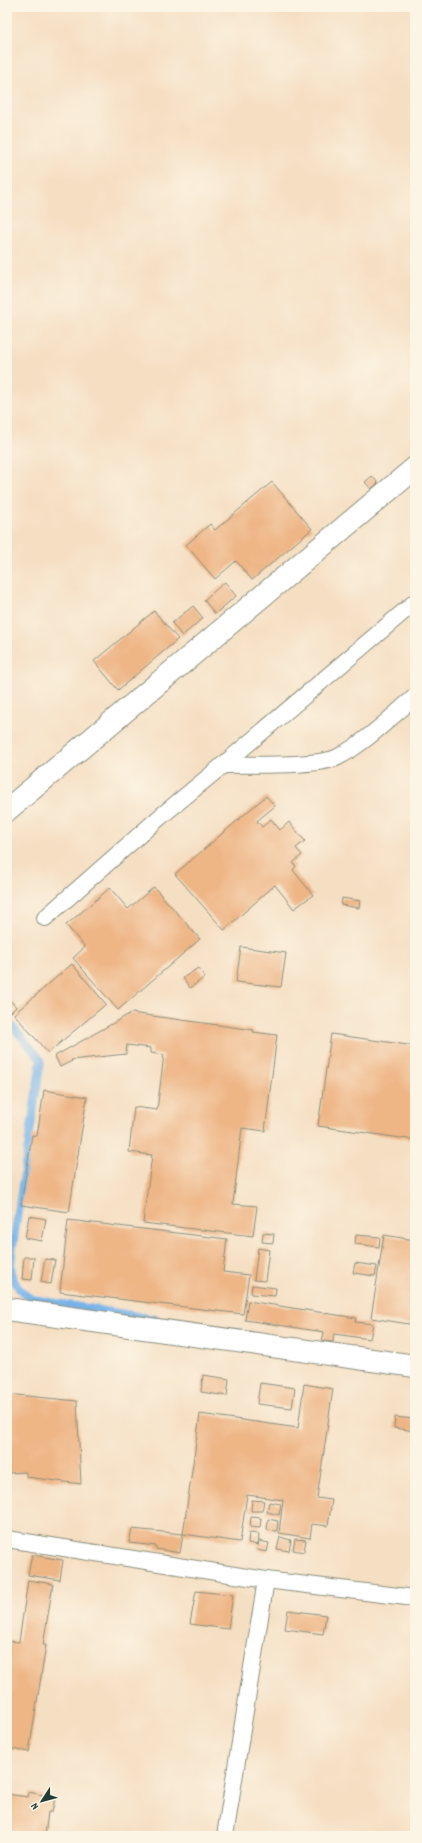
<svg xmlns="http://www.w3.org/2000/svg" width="422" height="1843" font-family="Dekko,sans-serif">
<rect width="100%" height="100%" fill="#fcf5e5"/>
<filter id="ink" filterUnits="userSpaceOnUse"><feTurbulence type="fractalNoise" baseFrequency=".025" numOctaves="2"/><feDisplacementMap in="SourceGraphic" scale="8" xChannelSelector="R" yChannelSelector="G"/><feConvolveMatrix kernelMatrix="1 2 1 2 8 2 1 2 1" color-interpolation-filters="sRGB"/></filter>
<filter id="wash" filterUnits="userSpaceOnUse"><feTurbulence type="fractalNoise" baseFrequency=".012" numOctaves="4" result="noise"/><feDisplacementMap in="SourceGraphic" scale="16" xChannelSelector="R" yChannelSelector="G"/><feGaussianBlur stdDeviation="0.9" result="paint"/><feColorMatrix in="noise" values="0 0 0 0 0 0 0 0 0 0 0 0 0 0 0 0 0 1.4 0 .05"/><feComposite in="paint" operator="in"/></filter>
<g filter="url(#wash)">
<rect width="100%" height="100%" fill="#f5dfc3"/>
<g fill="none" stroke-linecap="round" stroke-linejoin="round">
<!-- stream -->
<g stroke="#76b3e9" stroke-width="8">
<polyline points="7,1020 41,1060 12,1252"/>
<path d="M12 1255C9 1273 14 1289 32 1299L155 1319"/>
</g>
</g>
<g id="blocks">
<!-- building -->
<g fill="#eeb585">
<polygon points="372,476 378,483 371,489 365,482"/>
<polygon points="272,482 312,529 252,580 236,561 215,579 186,545 210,524 215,530"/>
<polygon points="225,582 236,596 215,614 204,600"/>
<polygon points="193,606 203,618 182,636 172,623"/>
<polygon points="154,611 178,639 118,690 94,661"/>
<polygon points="266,796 275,806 257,821 262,827 271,819 280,830 289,822 305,841 296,848 302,855 293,863 296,866 293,870 313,895 294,909 275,885 224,930 175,874"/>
<polygon points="154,887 200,939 118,1010 73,958 85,947 66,925 110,888 128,909"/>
<polygon points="342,898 360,901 359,908 341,905"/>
<polygon points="241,947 286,953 281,987 236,982"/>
<polygon points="72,964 106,1004 48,1053 14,1014"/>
<polygon points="198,968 205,977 190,988 183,978"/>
<polygon points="10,1000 16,1007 10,1013 7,1010 7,1002"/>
<polygon points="131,1013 254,1030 253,1032 277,1035 265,1131 242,1128 233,1204 257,1206 253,1236 143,1223 152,1155 129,1152 134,1107 157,1110 164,1055 151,1053 151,1048 127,1045 126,1054 71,1060 72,1061 60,1067 55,1056"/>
<polygon points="331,1034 415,1046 415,1140 318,1126"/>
<polygon points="44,1090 87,1097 69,1212 21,1205 32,1135 37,1136"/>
<polygon points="29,1216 46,1219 42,1241 25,1238"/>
<polygon points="68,1220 227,1239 223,1272 249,1275 243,1314 60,1292"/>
<polygon points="263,1233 274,1234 273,1243 262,1242"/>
<polygon points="356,1235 380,1237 379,1247 355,1244"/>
<polygon points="384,1235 415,1240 415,1325 371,1318"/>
<polygon points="258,1248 269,1250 265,1281 254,1280"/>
<polygon points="24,1257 34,1257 32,1280 22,1279"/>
<polygon points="45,1259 55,1260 51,1284 41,1282"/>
<polygon points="355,1263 377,1266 375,1276 353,1273"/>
<polygon points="252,1285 276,1288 275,1296 251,1294"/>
<polygon points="248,1301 356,1318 355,1322 373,1324 370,1339 334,1334 333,1342 322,1341 324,1332 245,1320"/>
<polygon points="203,1375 229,1379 227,1396 201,1392"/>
<polygon points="260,1383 295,1388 292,1408 257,1404"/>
<polygon points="304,1384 333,1389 317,1498 332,1500 328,1526 312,1524 310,1538 279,1533 283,1500 247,1495 240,1542 183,1534 180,1553 156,1549 156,1546 129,1543 132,1529 183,1534 200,1414 298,1428"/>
<polygon points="7,1394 77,1401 81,1484 26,1477 26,1472 9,1473"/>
<polygon points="395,1417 415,1419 415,1431 394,1428"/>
<polygon points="252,1500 264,1501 262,1511 251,1511"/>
<polygon points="269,1502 281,1504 279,1515 267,1512"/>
<polygon points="251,1517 261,1518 260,1528 250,1527"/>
<polygon points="268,1519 278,1521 277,1531 267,1530"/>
<polygon points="249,1533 259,1534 258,1545 248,1543"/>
<polygon points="280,1537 291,1540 289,1551 277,1549"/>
<polygon points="295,1539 306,1540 304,1552 293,1550"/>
<polygon points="259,1541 269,1543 267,1552 257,1550"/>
<polygon points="32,1555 63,1560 60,1580 28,1575"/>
<polygon points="28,1580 53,1584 43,1645 46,1645 29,1752 7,1748 7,1641 19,1642"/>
<polygon points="196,1591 233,1595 228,1629 190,1624"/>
<polygon points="288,1610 326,1615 323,1634 285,1629"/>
<polygon points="29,1792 55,1798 52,1812 48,1812 45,1836 7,1836 7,1794 28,1797"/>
</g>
</g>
</g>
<g filter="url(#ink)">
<use href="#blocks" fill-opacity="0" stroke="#8a8e7c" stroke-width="1"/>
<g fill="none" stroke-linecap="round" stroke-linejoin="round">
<defs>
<g id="lane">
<path d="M223 765C248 764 319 767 338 757 366 742 391 717 415 697"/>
<polyline points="45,918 160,817 223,765 415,602"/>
<polyline points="7,1539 266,1580 415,1598"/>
<polyline points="225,1836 266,1580"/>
</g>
<g id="street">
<polyline points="7,810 415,468"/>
<polyline points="7,1309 415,1366"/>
</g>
</defs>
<!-- lane casing -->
<use href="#lane" stroke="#8a8e7c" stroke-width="18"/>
<!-- street casing -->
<use href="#street" stroke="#8a8e7c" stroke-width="24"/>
<!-- lane -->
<use href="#lane" stroke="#fff" stroke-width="16"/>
<!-- street -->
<use href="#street" stroke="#fff" stroke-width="22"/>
</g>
</g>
<!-- margin -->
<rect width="422" height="1843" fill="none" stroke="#fcf5e5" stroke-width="24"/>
<!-- north arrow -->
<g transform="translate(42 1801) rotate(234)" stroke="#fcf5e5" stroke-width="3" paint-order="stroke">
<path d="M0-3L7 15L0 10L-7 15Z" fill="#1f3d34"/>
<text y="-6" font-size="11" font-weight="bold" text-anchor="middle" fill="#1f3d34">N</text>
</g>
</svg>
